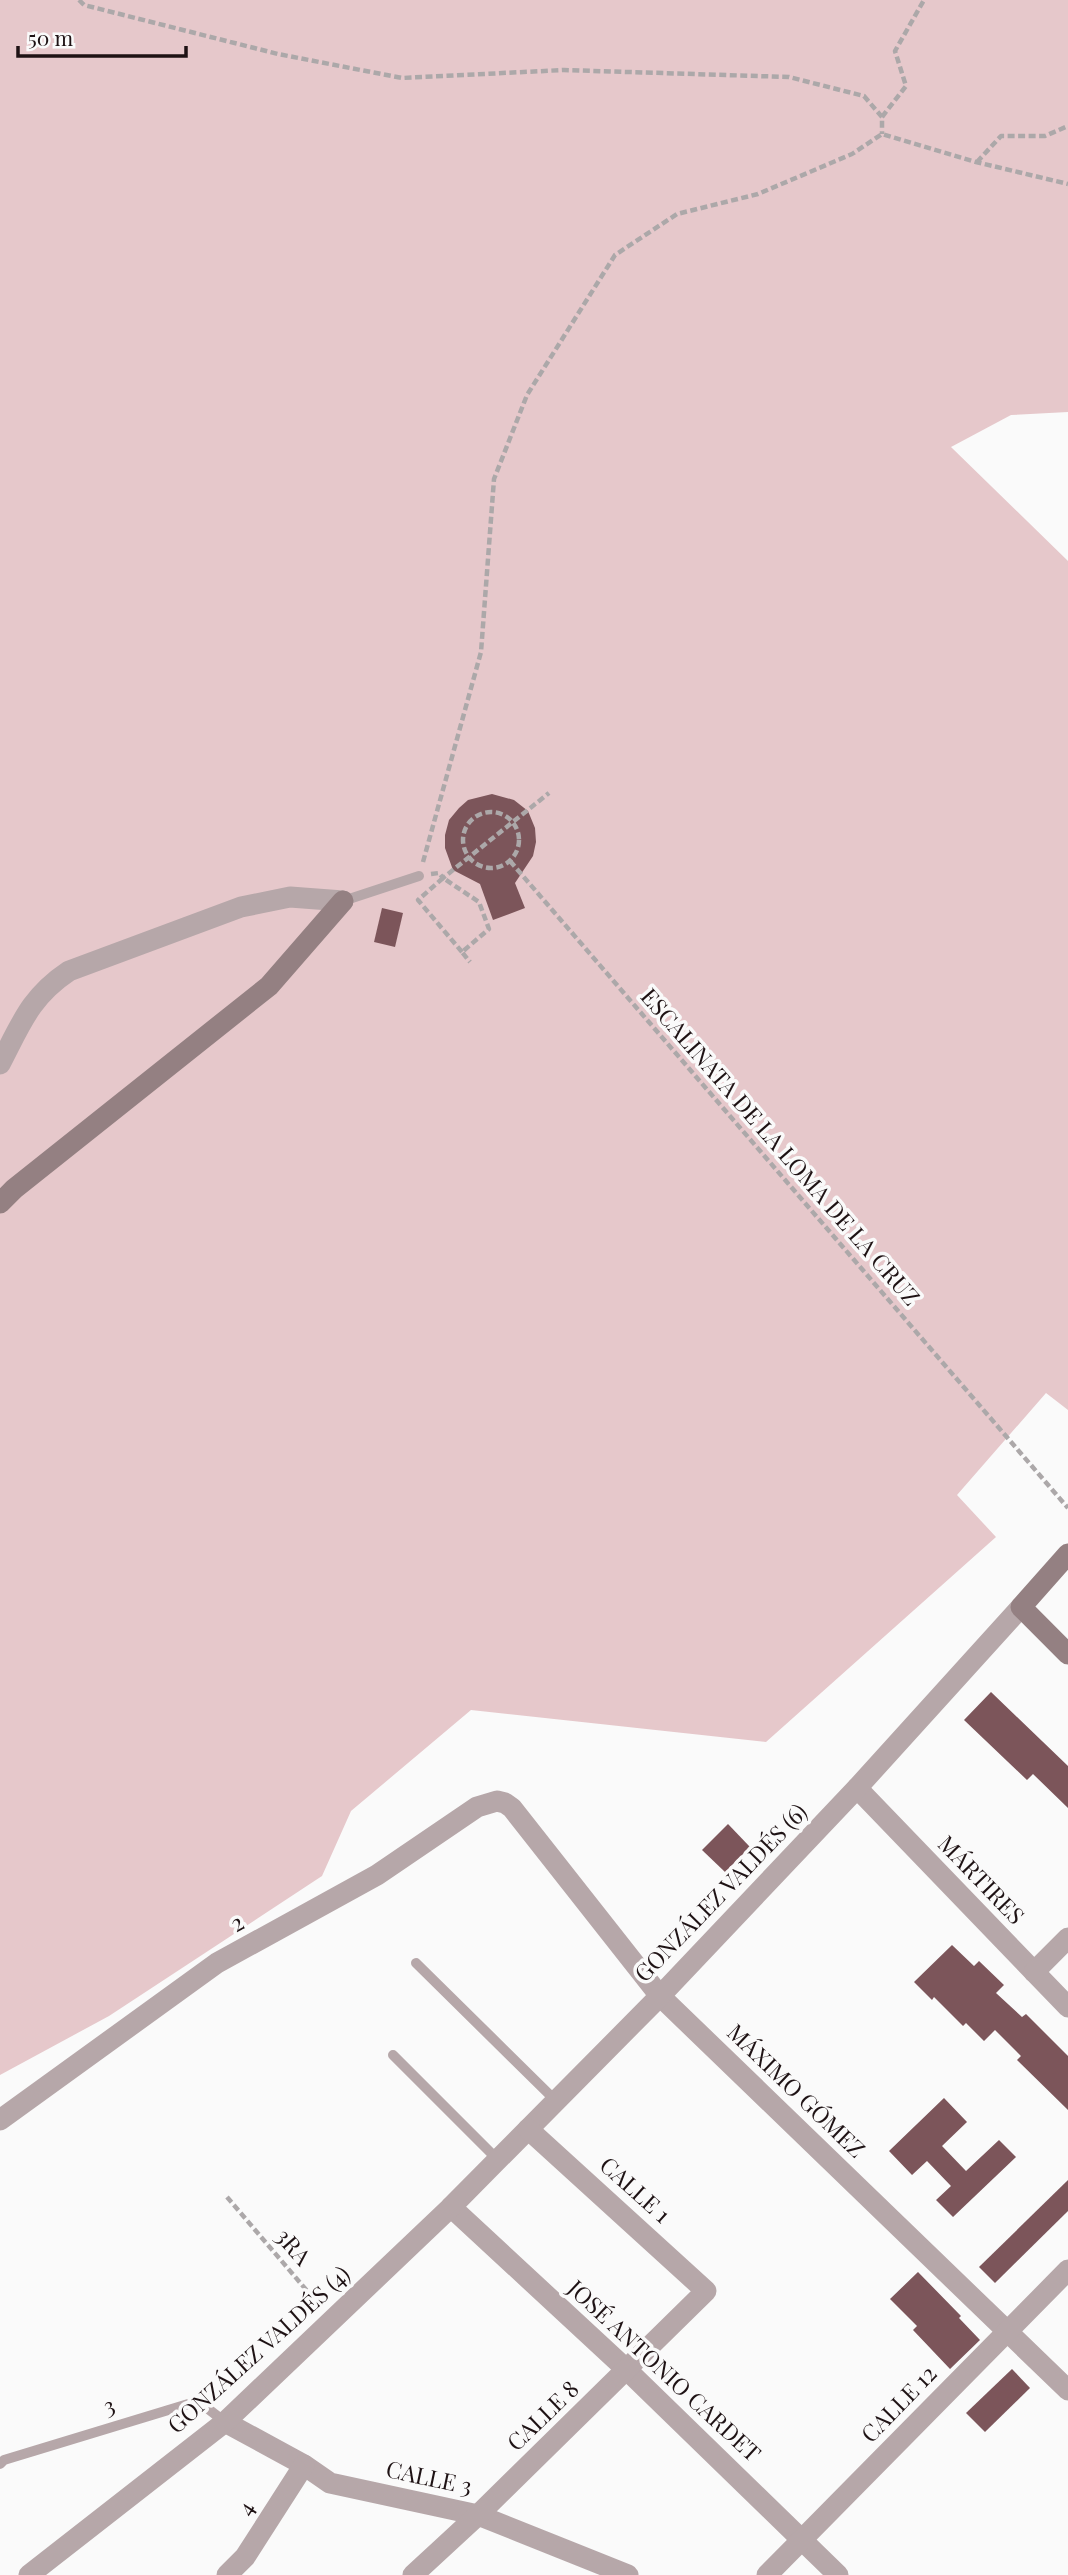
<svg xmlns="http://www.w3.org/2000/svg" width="1068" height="2575" font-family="'Playfair Display',serif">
<rect width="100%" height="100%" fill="#fafafa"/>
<!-- green -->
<polygon fill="#e6c8cb" points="0,0 1068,0 1068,412 1011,415 951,447 1068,561 1068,1410 1046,1393 957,1495 996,1537 766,1742 471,1710 351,1811 322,1876 109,2016 0,2075"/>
<!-- building -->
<g fill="#7c555a">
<polygon points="492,794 514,800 528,811 535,828 536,842 533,856 515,883 525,908 493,920 480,884 453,870 445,848 445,835 449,820 459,808 468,800"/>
<polygon points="382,908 403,913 395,947 374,942"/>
<polygon points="991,1692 1068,1766 1068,1808 1033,1774 1027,1780 964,1720"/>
<polygon points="728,1824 750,1847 725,1872 702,1850"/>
<polygon points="952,1945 974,1966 979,1961 1004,1985 996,1993 1022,2017 1026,2014 1068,2056 1068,2110 1017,2060 1021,2056 995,2030 984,2041 966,2023 963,2026 934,1997 932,2000 914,1982"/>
<polygon points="944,2098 967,2122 942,2146 966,2171 999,2140 1016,2157 953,2217 936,2200 951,2186 927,2161 912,2175 889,2151"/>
<polygon points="1068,2180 1068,2211 995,2283 979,2267"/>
<polygon points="918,2272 961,2316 959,2318 980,2340 950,2369 913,2330 917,2326 890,2299"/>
<polygon points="1012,2369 1030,2388 985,2432 966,2413"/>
</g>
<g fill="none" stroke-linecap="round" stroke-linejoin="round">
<!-- path -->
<g stroke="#aca8a9" stroke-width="4.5" stroke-dasharray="7 3.5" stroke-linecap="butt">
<polyline points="79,0 84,5 278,54 402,78 564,70 789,77 864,96 882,117 882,134"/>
<polyline points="882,117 906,86 895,51 924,0"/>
<polyline points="977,162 1001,136 1045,136 1068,126"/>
<circle cx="491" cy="840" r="28"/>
<polyline points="510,861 1068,1508"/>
<polyline points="423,862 481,652 494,479 527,395 615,255 677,214 758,194 852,154 882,134 976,162 1068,184"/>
<polyline points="431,874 439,873 443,878 549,793"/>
<polyline points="462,952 418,900 443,878 479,902 489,929 462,952 470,962"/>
<polyline points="227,2197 320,2306"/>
</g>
<!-- lane -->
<g stroke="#b6a7a9" stroke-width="10">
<polyline points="343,901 419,876"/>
<polyline points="416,1963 556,2101"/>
<polyline points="393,2055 498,2160"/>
<polyline points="0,2464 4,2460 198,2401 225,2422"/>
</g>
<!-- street -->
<g stroke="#b6a7a9" stroke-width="21">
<path d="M0 1064C21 1024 30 997 69 971L241 907 290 897 343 901"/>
<polyline points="857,1788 1068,2007"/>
<polyline points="1034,1972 1068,1938"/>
<polyline points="0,2120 217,1963 377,1875 477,1807 497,1801 505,1803 512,1808 660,1996 1068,2390"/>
<polyline points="451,2207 627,2370 838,2575"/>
<polyline points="225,2422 304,2465 330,2483 478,2515 628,2575"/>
<polyline points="29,2575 225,2422 451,2207 660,1996 857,1788 1021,1607"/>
<polyline points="227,2575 245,2557 304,2465"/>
<polyline points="413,2575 478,2515 706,2291 528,2129"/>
<polyline points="767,2575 1068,2270"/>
</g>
<!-- secondary -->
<g stroke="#948082" stroke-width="21">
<polyline points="0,1203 14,1189 269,986 343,901"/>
<polyline points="1068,1554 1021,1607 1068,1654"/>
</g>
</g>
<g text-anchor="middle" stroke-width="7" stroke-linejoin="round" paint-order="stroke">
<!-- street labels -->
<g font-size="23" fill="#1e1214" stroke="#fafafa">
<text transform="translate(780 1147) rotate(49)" y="8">ESCALINATA DE LA LOMA DE LA CRUZ</text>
<text transform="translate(981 1880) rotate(46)" y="8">MÁRTIRES</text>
<text transform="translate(721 1893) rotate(-46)" y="8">GONZÁLEZ VALDÉS (6)</text>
<text transform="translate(237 1923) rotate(-28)" y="8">2</text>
<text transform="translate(796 2091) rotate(44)" y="8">MÁXIMO GÓMEZ</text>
<text transform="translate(635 2190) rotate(42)" y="8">CALLE 1</text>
<text transform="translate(293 2247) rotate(49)" y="8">3RA</text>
<text transform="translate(259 2350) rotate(-42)" y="8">GONZÁLEZ VALDÉS (4)</text>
<text transform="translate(664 2371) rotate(43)" y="8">JOSÉ ANTONIO CARDET</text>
<text transform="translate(899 2404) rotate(-46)" y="8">CALLE 12</text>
<text transform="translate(109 2406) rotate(-17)" y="8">3</text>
<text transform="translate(543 2416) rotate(-44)" y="8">CALLE 8</text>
<text transform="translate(429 2478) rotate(12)" y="8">CALLE 3</text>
<text transform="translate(246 2508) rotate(-57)" y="8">4</text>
</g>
</g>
<!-- scale -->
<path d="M18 46v10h168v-10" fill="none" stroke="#1e1214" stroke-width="3.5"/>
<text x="28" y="46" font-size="21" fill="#1e1214" stroke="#fafafa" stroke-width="5" paint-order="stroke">50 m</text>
</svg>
